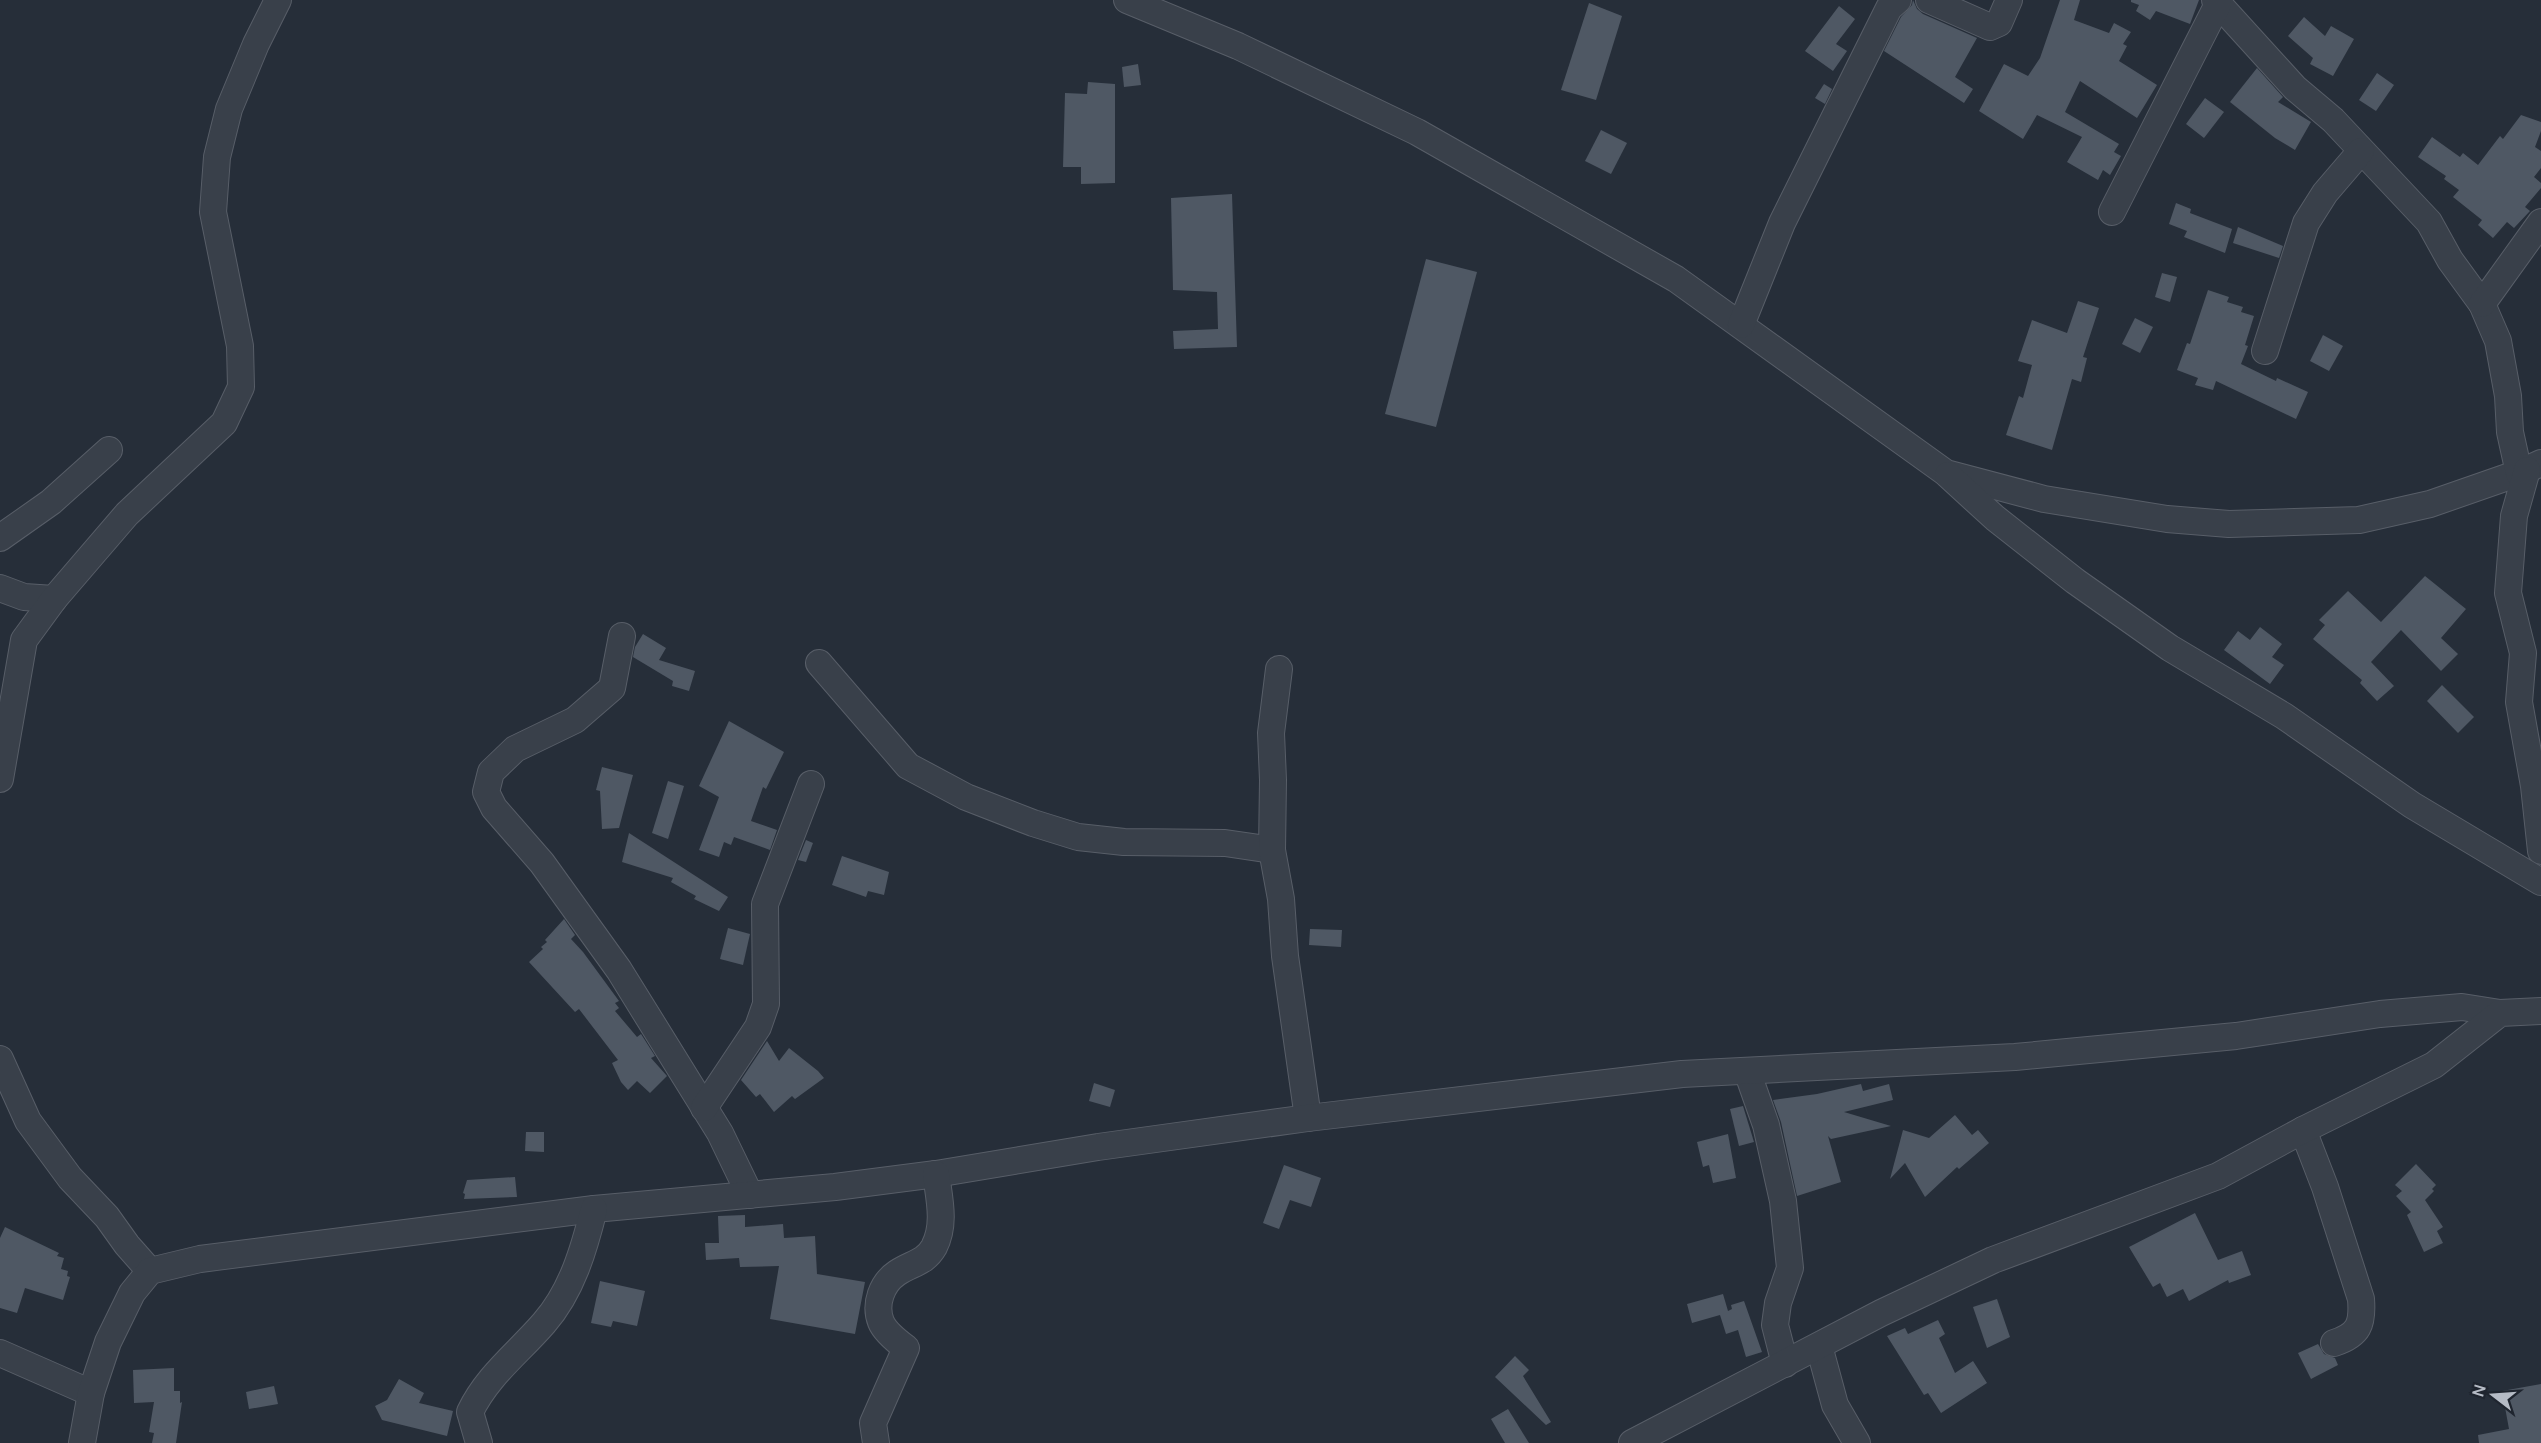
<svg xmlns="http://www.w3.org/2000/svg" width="2541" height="1443" font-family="Manrope,sans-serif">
<rect width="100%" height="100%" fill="#262e39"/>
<!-- building -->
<g fill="#4f5864">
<polygon points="1913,0 1917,9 1923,14 1977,38 1955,77 1973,89 1964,103 1884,51 1901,17 1912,5"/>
<polygon points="2060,0 2080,0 2074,20 2109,33 2114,23 2131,32 2123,44 2127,46 2119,61 2157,85 2137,118 2080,81 2065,112 2119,144 2114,152 2121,156 2110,175 2103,170 2098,180 2067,162 2082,137 2037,115 2023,139 1979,111 2004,64 2028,76 2040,58"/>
<polygon points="2131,0 2199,0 2190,24 2156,11 2150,20 2136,11 2139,5 2131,2"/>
<polygon points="1589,3 1622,16 1596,100 1561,90"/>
<polygon points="1839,6 1855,19 1836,44 1847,51 1833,71 1805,51"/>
<polygon points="2304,17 2325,36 2331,26 2354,39 2333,76 2310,64 2313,58 2288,36"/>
<polygon points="1138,64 1141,85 1124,87 1122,67"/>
<polygon points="2257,68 2283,97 2278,102 2311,122 2295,150 2275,138 2230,102"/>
<polygon points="2377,73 2394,85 2376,111 2359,100"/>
<polygon points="1088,82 1115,84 1115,183 1081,184 1081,167 1063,167 1065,93 1087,94"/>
<polygon points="1824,84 1832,89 1825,104 1815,98"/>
<polygon points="2205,98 2224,112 2204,138 2186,124"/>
<polygon points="2521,115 2541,122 2541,131 2535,147 2541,151 2541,168 2534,177 2541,183 2541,188 2525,207 2530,211 2514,228 2507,222 2493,238 2478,225 2482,220 2453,197 2459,190 2444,179 2446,176 2418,157 2432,137 2460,157 2463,153 2478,165 2500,136 2503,139"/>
<polygon points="1601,130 1627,143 1611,174 1585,161"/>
<polygon points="1232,194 1237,347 1174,349 1173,331 1218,329 1217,292 1173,290 1171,198"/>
<polygon points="2176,203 2191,209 2190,213 2232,229 2225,253 2184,237 2187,231 2169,224"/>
<polygon points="2238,227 2283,246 2279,258 2233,243"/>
<polygon points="1426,259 1477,272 1436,427 1385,414"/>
<polygon points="2162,273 2177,277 2170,302 2155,297"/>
<polygon points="2208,290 2229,297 2227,302 2243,307 2241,312 2254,316 2245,345 2248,346 2241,364 2276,381 2277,378 2308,392 2296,419 2216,381 2213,390 2195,385 2198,378 2177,370 2187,343 2190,344"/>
<polygon points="2078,301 2099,308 2083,357 2087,358 2081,382 2072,379 2052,450 2006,435 2019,396 2023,398 2032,365 2018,361 2032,320 2067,333"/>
<polygon points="2135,318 2153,327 2140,353 2122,344"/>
<polygon points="2323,335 2343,346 2329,371 2310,361"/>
<polygon points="2425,576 2466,609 2441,638 2458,654 2441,671 2401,630 2371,662 2394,686 2377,701 2360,683 2362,680 2313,639 2325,625 2319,620 2348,591 2381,622"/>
<polygon points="2260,627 2282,644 2272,657 2284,665 2270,684 2224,650 2238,631 2250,640"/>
<polygon points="643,634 666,648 659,660 695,671 689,691 672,686 673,681 633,657 635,647"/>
<polygon points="2442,685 2474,717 2458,733 2427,701"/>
<polygon points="729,721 784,752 766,789 763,787 751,821 777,830 770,850 734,837 731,845 724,842 719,857 699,850 719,797 699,786"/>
<polygon points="602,767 633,775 619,828 602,829 600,791 596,790"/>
<polygon points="668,781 684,786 668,839 652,833"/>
<polygon points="629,833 728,897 719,911 694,899 696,896 671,882 673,878 622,862"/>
<polygon points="806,840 813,843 806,862 798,860"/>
<polygon points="842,856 889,872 884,895 868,891 866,897 832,885"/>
<polygon points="564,919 575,935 571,939 583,952 619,1001 615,1003 619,1008 615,1011 637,1037 641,1034 655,1056 651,1058 667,1076 650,1093 637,1081 628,1090 621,1082 612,1063 618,1060 579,1009 575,1012 529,962 543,949 541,947 547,942 545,940"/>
<polygon points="728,928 750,934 743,965 720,959"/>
<polygon points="1310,929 1342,930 1341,947 1309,945"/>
<polygon points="767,1041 779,1061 789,1048 818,1071 824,1078 795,1099 792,1096 774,1112 760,1094 756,1097 741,1080"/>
<polygon points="1094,1083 1115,1090 1110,1107 1089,1101"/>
<polygon points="1861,1084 1863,1091 1889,1084 1893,1100 1844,1112 1891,1126 1831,1139 1828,1136 1841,1182 1797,1196 1781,1122 1773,1100 1817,1094"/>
<polygon points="1743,1106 1754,1142 1739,1146 1730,1109"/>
<polygon points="1955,1115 1972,1135 1978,1130 1989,1143 1959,1169 1957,1167 1925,1197 1905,1163 1890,1179 1903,1130 1929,1138"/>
<polygon points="526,1132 544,1132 544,1152 525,1151"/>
<polygon points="1728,1134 1736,1178 1713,1183 1709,1165 1703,1167 1697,1142"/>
<polygon points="2416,1164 2436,1185 2432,1189 2434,1191 2425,1200 2443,1227 2437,1231 2443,1243 2424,1252 2407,1215 2411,1212 2396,1196 2402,1191 2395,1185"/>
<polygon points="1284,1165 1321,1178 1311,1207 1290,1200 1279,1229 1263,1223"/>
<polygon points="515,1177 517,1197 464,1199 465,1194 463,1193 467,1180"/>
<polygon points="2195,1213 2218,1260 2242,1251 2251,1275 2229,1283 2228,1280 2189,1301 2183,1289 2167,1297 2160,1283 2153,1287 2129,1247"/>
<polygon points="745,1215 745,1227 783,1224 784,1238 815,1236 817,1274 865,1282 855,1334 770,1319 779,1266 740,1267 739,1258 706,1260 705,1243 719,1243 718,1216"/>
<polygon points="5,1227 59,1253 57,1256 64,1258 61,1269 68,1271 67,1276 70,1277 63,1300 25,1288 17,1313 0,1308 0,1238"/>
<polygon points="600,1281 645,1291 637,1326 613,1321 611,1327 591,1323"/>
<polygon points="1723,1294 1728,1311 1732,1309 1731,1305 1744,1301 1762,1352 1746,1357 1738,1330 1726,1334 1720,1315 1692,1323 1687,1304"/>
<polygon points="1997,1299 2010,1337 1987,1348 1973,1307"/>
<polygon points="1938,1320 1945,1334 1939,1338 1955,1373 1973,1361 1987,1383 1941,1413 1928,1393 1924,1395 1887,1336 1905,1328 1908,1334"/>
<polygon points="2318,1344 2324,1354 2335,1358 2338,1365 2311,1379 2298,1353"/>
<polygon points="1515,1356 1529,1370 1523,1376 1551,1422 1546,1425 1495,1377"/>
<polygon points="174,1368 174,1391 180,1391 180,1403 182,1402 176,1443 152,1443 154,1433 149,1432 154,1402 134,1403 133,1370"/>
<polygon points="399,1379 424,1393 419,1403 453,1411 447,1436 382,1420 375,1406 387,1400"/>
<polygon points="2541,1384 2541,1443 2479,1443 2478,1435 2509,1429 2502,1391"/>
<polygon points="274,1386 278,1404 249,1409 246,1392"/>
<polygon points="1508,1409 1529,1443 1505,1443 1491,1419"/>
</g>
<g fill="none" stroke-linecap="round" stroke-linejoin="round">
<defs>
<g id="minor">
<polyline points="1127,0 1238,46 1417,132 1676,279 1946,473 2044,499 2167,519 2229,524 2359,520 2430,504 2519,473 2541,463"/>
<polyline points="1929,0 1990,27 1999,23 2009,0"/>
<polyline points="2215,0 2295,88 2333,120 2429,222 2450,260 2482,304 2498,341 2508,396 2510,432 2519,473"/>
<polyline points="2112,212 2218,4"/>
<polyline points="2482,304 2541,222"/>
<polyline points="1741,325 1782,223 1889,8 1898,0"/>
<polyline points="2265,351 2306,223 2325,193 2361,151"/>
<polyline points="2527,470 2514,516 2508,593 2523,653 2519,702 2534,786 2541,851"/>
<polyline points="1948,475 1995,518 2075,581 2170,648 2284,716 2412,805 2541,882"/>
<polyline points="0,538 51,502 109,450"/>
<polyline points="0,588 24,597 54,599"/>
<polyline points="622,636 612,688 575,720 515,749 491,772 486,792 494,808 542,863 619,970 720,1133 750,1195"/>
<polyline points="819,663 908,766 966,797 1033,823 1078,837 1124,842 1225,843 1272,850"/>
<polyline points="1279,669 1271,733 1273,780 1272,850 1281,899 1285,956 1308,1118"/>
<polyline points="0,779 24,640 54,599 127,514 224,423 241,387 240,346 213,212 217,157 229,109 256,44 278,0"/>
<polyline points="0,1059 28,1121 70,1178 107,1217 127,1245 150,1271"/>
<polyline points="1747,1071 1766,1125 1783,1201 1790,1268 1778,1303 1775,1325 1785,1364"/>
<polyline points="704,1108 758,1027 766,1004 765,904 811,784"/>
<path d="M2303 1130 2325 1187 2361 1299C2363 1324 2359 1335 2334 1343"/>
<polyline points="1819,1346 1835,1405 1857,1443"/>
<polyline points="0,1353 91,1393"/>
<polyline points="82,1443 91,1393 108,1342 132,1293 150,1271 200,1259 594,1209 835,1187 936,1174 1098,1147 1308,1118 1682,1074 2015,1057 2236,1036 2380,1014 2462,1007 2500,1013"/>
<path d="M479 1443 470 1412C487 1376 518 1353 544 1323 572 1291 584 1249 594 1209"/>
<path d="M876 1443 873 1423 906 1348C898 1342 885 1332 881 1322 874 1304 882 1283 897 1273 912 1263 925 1263 934 1247 946 1224 939 1198 936 1174"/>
<polyline points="1632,1443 1881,1313 1993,1260 2218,1176 2303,1130 2434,1065 2500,1013 2541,1011"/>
</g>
</defs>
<!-- minor casing -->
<use href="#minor" stroke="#585e68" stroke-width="28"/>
<!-- minor -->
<use href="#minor" stroke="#39404a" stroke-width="26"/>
</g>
<!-- north arrow -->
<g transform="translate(2493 1395) rotate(287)" stroke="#1f252f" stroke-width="4.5" paint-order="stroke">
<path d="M0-4.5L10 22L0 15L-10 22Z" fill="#b5bbc5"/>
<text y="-9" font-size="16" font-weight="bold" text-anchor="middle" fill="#b5bbc5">N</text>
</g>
</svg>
